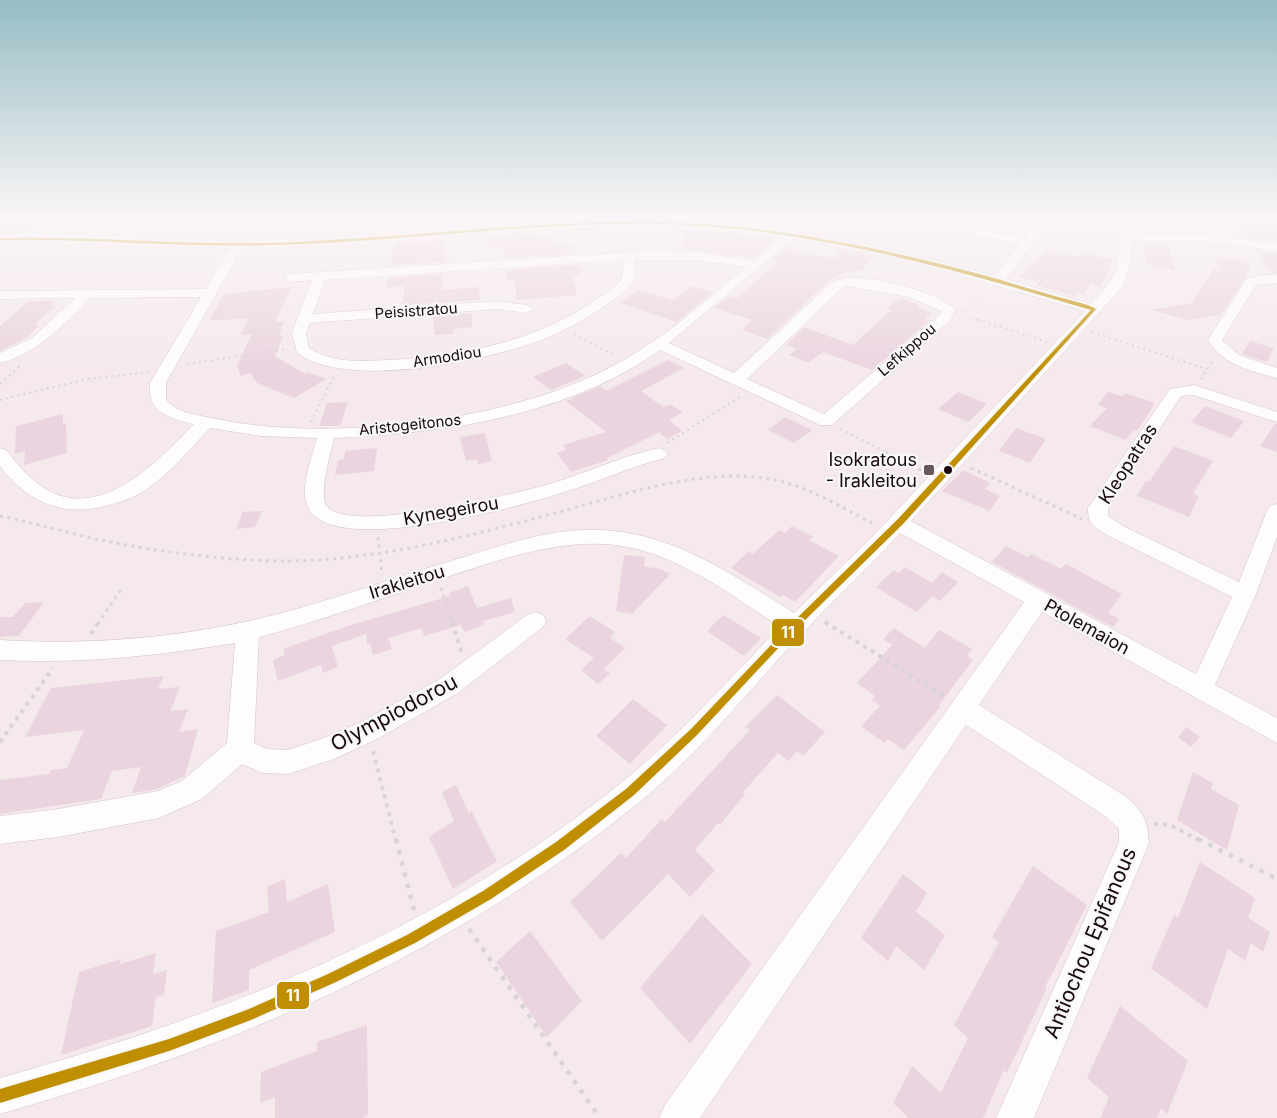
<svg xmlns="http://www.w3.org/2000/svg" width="1277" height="1118" font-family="Inter,sans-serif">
<rect width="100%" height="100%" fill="#f5e9ec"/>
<!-- building -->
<g fill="#ead4df">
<polygon points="0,216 48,216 22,231 0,234"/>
<polygon points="1237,221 1277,224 1277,241 1248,237"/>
<polygon points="683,231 713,231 771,238 769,245 754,258 682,249"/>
<polygon points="534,233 535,235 550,234 556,245 572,244 575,253 504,258 502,246 488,247 488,236"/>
<polygon points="445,240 444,262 390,265 395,243"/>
<polygon points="1141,243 1167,243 1176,271 1147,265"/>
<polygon points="784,249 828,257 836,257 840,249 873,256 862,271 855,270 852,273 847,272 830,280 767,339 742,330 753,320 714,308 729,296 737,298 749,288 778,261 771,260"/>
<polygon points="1256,250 1277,253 1277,273 1272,273"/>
<polygon points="1046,251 1082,256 1083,253 1113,259 1107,275 1099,286 1091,283 1083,294 1078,292 1075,296 1036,285 1039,282 1019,277"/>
<polygon points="1213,258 1251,262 1246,277 1221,314 1188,320 1151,310 1192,303 1213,269 1222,271"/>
<polygon points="578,265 581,274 572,275 577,295 517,300 515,280 507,281 506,270"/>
<polygon points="443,274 442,290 479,287 480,300 402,305 405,286 386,288 388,278"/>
<polygon points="692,286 713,292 677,322 620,303 639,290 674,300"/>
<polygon points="291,287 275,322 284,321 279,336 283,336 275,356 305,374 308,372 326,379 294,398 257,383 250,373 241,376 237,365 252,334 241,335 248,319 209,320 224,294"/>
<polygon points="900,298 919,305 916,307 932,313 925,318 930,320 872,370 823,352 808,363 789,355 797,349 786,345 804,327 853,345 891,310 887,308"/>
<polygon points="29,301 55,301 51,305 56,305 34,325 39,325 26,338 0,351 0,326"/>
<polygon points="472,313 472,327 453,329 453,334 435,335 433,316"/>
<polygon points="1250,341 1274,348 1267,362 1242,354"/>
<polygon points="668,360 684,368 641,391 663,407 671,405 683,412 669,420 682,431 667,439 659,432 607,458 608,460 571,472 557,453 566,450 563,445 606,432 566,401 600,386 606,391"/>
<polygon points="566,363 585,376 551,390 533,377"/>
<polygon points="958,392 987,404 968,422 938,409"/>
<polygon points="1108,392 1122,396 1125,393 1155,403 1137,431 1134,430 1125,440 1090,426 1107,408 1098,405"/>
<polygon points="348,402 340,426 319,426 327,403"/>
<polygon points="1205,406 1242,420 1244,421 1231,438 1191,422"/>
<polygon points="63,414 63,424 66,423 67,453 24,465 25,451 15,454 16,426"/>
<polygon points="785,417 812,430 794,443 768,430"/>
<polygon points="1275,424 1277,424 1277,452 1260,446"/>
<polygon points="1016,428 1046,439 1030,463 999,451"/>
<polygon points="485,433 492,461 478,464 477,459 466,461 460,437"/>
<polygon points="1174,446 1213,461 1193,493 1199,496 1189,517 1137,496 1146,481 1149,482"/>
<polygon points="377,448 374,471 335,475 338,460 344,459 345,451"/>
<polygon points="963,470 990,483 985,489 1000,496 989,511 942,491"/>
<polygon points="262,511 255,527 236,529 243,512"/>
<polygon points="792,526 813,537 809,540 839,556 795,602 783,595 780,597 731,568 749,551 753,554 779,530 785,533"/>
<polygon points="1006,546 1028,557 1031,554 1061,569 1066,564 1122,594 1108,613 1119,619 1113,627 992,562"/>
<polygon points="624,555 645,557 644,567 657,568 670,574 632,614 616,611"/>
<polygon points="905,567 932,583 942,572 958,582 940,601 932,596 917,612 876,587 894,570 899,573"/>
<polygon points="468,586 477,608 511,598 515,612 483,621 484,625 464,632 461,625 424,636 422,628 388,638 392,649 373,655 370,643 367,644 366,634 332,646 338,667 323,673 321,665 278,681 273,660 285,655 283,649 348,626 450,596 449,593"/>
<polygon points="44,602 19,636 0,637 0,617 13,617 25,603"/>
<polygon points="723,615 761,638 744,656 707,631"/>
<polygon points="590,616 615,632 610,638 625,648 604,669 610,673 598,684 581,670 594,658 565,639"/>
<polygon points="894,628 925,648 939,630 972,649 967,656 973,660 939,705 941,706 904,750 888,739 884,743 861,726 880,706 872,700 875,696 857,683 892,645 883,639"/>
<polygon points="164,676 158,689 180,687 170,711 188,709 179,732 198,729 185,776 157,789 132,793 141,767 112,771 101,799 0,814 0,780 49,774 51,770 67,768 84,730 25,737 51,688"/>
<polygon points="777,695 825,732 803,756 797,751 788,761 778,753 743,792 745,794 720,825 718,823 695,850 715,870 690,897 668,874 602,941 570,902 621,853 626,858 662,819 665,822 750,730 745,727"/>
<polygon points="633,699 667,725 630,764 596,736"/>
<polygon points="1186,727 1200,737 1191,747 1178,737"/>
<polygon points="1193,772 1213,783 1211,789 1239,805 1227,850 1177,820"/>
<polygon points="456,785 469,813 471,811 497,861 453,889 429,837 454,821 442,792"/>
<polygon points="1200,862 1255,898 1248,918 1270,932 1263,952 1251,943 1245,961 1228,949 1207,1009 1151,968 1174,915 1178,918"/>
<polygon points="1033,866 1087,905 1045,987 1047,988 1007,1073 1004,1070 983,1118 909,1118 893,1103 912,1066 941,1093 968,1038 954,1025 999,942 992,937"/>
<polygon points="903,874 927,893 916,912 945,935 924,970 896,946 888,961 861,938"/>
<polygon points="285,879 287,902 328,884 335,932 249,970 249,990 212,1003 216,931 269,912 267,887"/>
<polygon points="702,914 752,964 690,1044 640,988"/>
<polygon points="530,931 582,1001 547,1037 496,962"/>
<polygon points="156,953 153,974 167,970 164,995 156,997 152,1026 61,1055 79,972 121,959 120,964"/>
<polygon points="1120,1006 1188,1061 1167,1114 1161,1108 1157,1118 1100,1118 1109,1097 1087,1078"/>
<polygon points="367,1025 368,1115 363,1118 275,1118 275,1097 260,1103 261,1072 317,1051 317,1042"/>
</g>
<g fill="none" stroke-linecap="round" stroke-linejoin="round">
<defs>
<g id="street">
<path d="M52 216H65L37 234 116 236 147 216H159L131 236C178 239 225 242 271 240 401 237 531 216 661 220 775 223 885 246 995 276L1020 244 890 219 885 216H906L1025 238 1030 231 1024 216H1034L1042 231 1006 279 1091 304C1114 280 1120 271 1120 237L1099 216H1110L1129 233 1212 236 1190 216H1201L1227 237 1277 243V251L1224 243 1132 240V254L1124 285 911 521 1196 674 1232 597 1109 536C1095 527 1088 526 1088 508L1170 389 1194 385 1277 412V422L1193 395 1181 396 1108 508V516L1123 526 1239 582 1267 511 1270 506 1277 504V537L1256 594 1215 685 1277 718V743L1042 612 979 705 1125 796C1144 814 1147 817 1149 843L1034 1118H996L1119 842V829L1105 816 966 725 700 1118H659L665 1105 1024 602 900 533C866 571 828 605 793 643 743 698 695 757 637 804 445 959 235 1046 0 1114V1078C231 1013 455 924 640 767 690 724 734 674 780 627 736 598 692 565 641 550 570 530 496 562 428 583 372 602 316 622 259 637L254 743 267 749 288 750 321 739 359 723 440 679 527 615 535 612 543 615 546 621 543 627 458 693 377 739 334 759 288 774 263 773 242 764 202 799 159 818 58 837 0 844V816L58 809 158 791 182 781 227 743 235 643C157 656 80 664 0 660V640C100 646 203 636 300 608 355 592 409 573 464 557 513 542 562 525 614 531 681 538 738 578 794 613L872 537 1085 311 906 260 794 238 669 343 734 373 832 282C837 281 842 278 846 278 872 276 938 291 955 310L951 320 832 425H820L660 350C567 416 446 433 334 438 331 453 319 492 326 505 344 537 524 492 556 482 587 472 616 459 647 451L659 448 665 450 668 454 665 458C633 466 603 480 571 490 526 505 336 558 309 509 298 490 312 458 317 438L261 436 210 428C191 448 173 470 151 486 139 496 124 501 109 505 64 518 28 503 0 466V448L6 450C19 466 32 482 49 491 104 520 160 459 194 424 171 419 146 412 150 383L201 297 90 298C63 325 39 353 0 363V353L32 338 75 298 0 299V291L206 289 230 248 68 241 0 242V236L22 234ZM604 227 715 229 782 237 754 261 695 252 648 251 290 274 284 278 290 282 312 280 292 333 297 353C347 389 478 362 533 343 559 334 584 321 606 305 623 293 642 283 634 260H695L746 267C700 306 654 347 599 373 494 423 329 442 216 419 200 415 176 414 166 399V383L242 248ZM622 260C629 283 610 290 594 301 534 342 461 356 389 360 362 361 333 364 309 348L306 333 310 323 498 309 527 313 534 309 527 305 498 301 313 314 325 280ZM847 286 909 297 941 311 940 315 824 414 747 379 842 288Z"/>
<polygon points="1236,216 1277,216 1277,222 1241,219"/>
<path d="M1262 275H1277V283L1256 285 1222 340 1239 355 1277 368V378C1250 371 1223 365 1208 340L1246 279Z"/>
</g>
</defs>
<!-- street casing -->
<use href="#street" stroke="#d3c4c8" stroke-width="1"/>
<!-- path-far4 -->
<g stroke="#d9d5d6" stroke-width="1.5" stroke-dasharray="1.5 3" stroke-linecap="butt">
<polyline points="361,216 360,219 365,221 362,229"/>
<polyline points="795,224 801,216"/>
<polyline points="1047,231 1106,235"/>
<polyline points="1140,254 1240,273"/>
<polyline points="352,263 356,249"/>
<polyline points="778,263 830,274"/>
<polyline points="0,278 7,272 10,257 21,251"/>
<polyline points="229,286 279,283"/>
<polyline points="963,312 987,290"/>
<polyline points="962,314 982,321"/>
</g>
<!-- path-far3 -->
<g stroke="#d9d5d6" stroke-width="2" stroke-dasharray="2 4" stroke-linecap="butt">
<polyline points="977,319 1047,342"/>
<polyline points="1092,332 1207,369"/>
<polyline points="574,334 616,356"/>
<polyline points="187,364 287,349"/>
<polyline points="1201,379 1214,359"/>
<polyline points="0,384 20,366"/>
<polyline points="0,400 87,379 149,372"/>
<polyline points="311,422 335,374"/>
<polyline points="840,429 888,453"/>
<polyline points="667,443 740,397"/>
</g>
<!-- path-far2 -->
<g stroke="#d9d5d6" stroke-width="3" stroke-dasharray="3 4.5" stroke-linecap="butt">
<polyline points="885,452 922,471"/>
<polyline points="971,468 1082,519"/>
<path d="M0 516C36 523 70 534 106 541 169 554 253 564 317 560 396 555 472 535 548 515 617 497 704 465 775 480 810 487 842 508 874 524"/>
<polyline points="378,537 382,575"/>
<polyline points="441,588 452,624"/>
<polyline points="825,622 827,624"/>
<polyline points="98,624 122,588"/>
</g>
<!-- path-far1 -->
<g stroke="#d9d5d6" stroke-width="4" stroke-dasharray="4 5" stroke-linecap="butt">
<polyline points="452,622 462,653"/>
<polyline points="825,622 947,698"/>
<polyline points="91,634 99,622"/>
<polyline points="0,742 53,668"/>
<polyline points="373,751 396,841"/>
<polyline points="1154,824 1170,825 1201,841"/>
</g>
<!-- path -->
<g stroke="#d9d5d6" stroke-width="4.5" stroke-dasharray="4.5 7" stroke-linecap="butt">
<polyline points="396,839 414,910"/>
<polyline points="1198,839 1277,879"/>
<polyline points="469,929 600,1118"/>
</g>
<!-- street -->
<use href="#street" fill="#fefcfc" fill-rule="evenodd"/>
<defs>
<path id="bus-1" d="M611 222C646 222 681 222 716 225 812 233 908 254 1001 280 1023 287 1045 293 1066 299 1076 302 1088 304 1096 309L904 523 798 627 697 735 634 795 564 850 491 899 415 943 336 982 251 1020 169 1051 0 1103V1089L169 1039 249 1009 328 974 407 935 483 891 556 842 626 789 691 729 792 623 898 519 1091 310C950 268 806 227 658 224 528 222 400 242 271 245 181 248 90 238 0 240V238C91 236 181 245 272 243 385 239 498 225 611 222Z"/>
</defs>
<!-- bus-1 casing -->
<use href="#bus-1" stroke="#f7f7f7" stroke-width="4"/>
<!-- bus-1 -->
<use href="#bus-1" fill="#c08f01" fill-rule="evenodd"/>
</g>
<!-- sky -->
<linearGradient id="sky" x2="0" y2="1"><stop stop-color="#96bcc4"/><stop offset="0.58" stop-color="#faf5f6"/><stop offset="1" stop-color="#faf5f6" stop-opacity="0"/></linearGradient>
<rect width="1277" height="372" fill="url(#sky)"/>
<!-- markers -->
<rect fill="#67575b" stroke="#f7f7f7" stroke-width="2" x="923" y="464" width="12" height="12" rx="3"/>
<circle fill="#1a080d" stroke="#f7f7f7" stroke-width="2" cx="948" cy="470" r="5"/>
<g text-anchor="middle" stroke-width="4.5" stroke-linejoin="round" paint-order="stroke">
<!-- far-street labels -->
<g font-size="15" fill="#1a080d" stroke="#f7f7f7">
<text transform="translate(416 311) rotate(-4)" y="5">Peisistratou</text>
<text transform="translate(907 350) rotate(-41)" y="5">Lefkippou</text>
<text transform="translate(447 357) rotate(-9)" y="5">Armodiou</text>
<text transform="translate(410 425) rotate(-6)" y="5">Aristogeitonos</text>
</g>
<!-- poi labels -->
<g font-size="18" fill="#1a080d" stroke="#f7f7f7" text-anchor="end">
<text x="917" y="466">Isokratous<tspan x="917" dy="21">- Irakleitou</tspan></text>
</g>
<!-- street labels -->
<g font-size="18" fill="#1a080d" stroke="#f7f7f7">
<text transform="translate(1128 464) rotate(-57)" y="6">Kleopatras</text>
<text transform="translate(451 511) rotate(-10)" y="6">Kynegeirou</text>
<text transform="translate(407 582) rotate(-17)" y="6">Irakleitou</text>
<text transform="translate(1087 627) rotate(29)" y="6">Ptolemaion</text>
</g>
<!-- near-street labels -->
<g font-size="21" fill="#1a080d" stroke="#f7f7f7">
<text transform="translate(394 713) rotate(-28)" y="7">Olympiodorou</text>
<text transform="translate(1090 943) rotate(-67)" y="7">Antiochou Epifanous</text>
</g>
</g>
<g stroke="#f7f7f7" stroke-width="2">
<rect x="771" y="618" width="34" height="29" rx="6" fill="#c08f01"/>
<rect x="276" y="981" width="34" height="29" rx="6" fill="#c08f01"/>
</g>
<g font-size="16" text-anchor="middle" font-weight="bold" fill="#fff">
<text x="788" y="638">11</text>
<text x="293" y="1001">11</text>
</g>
</svg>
